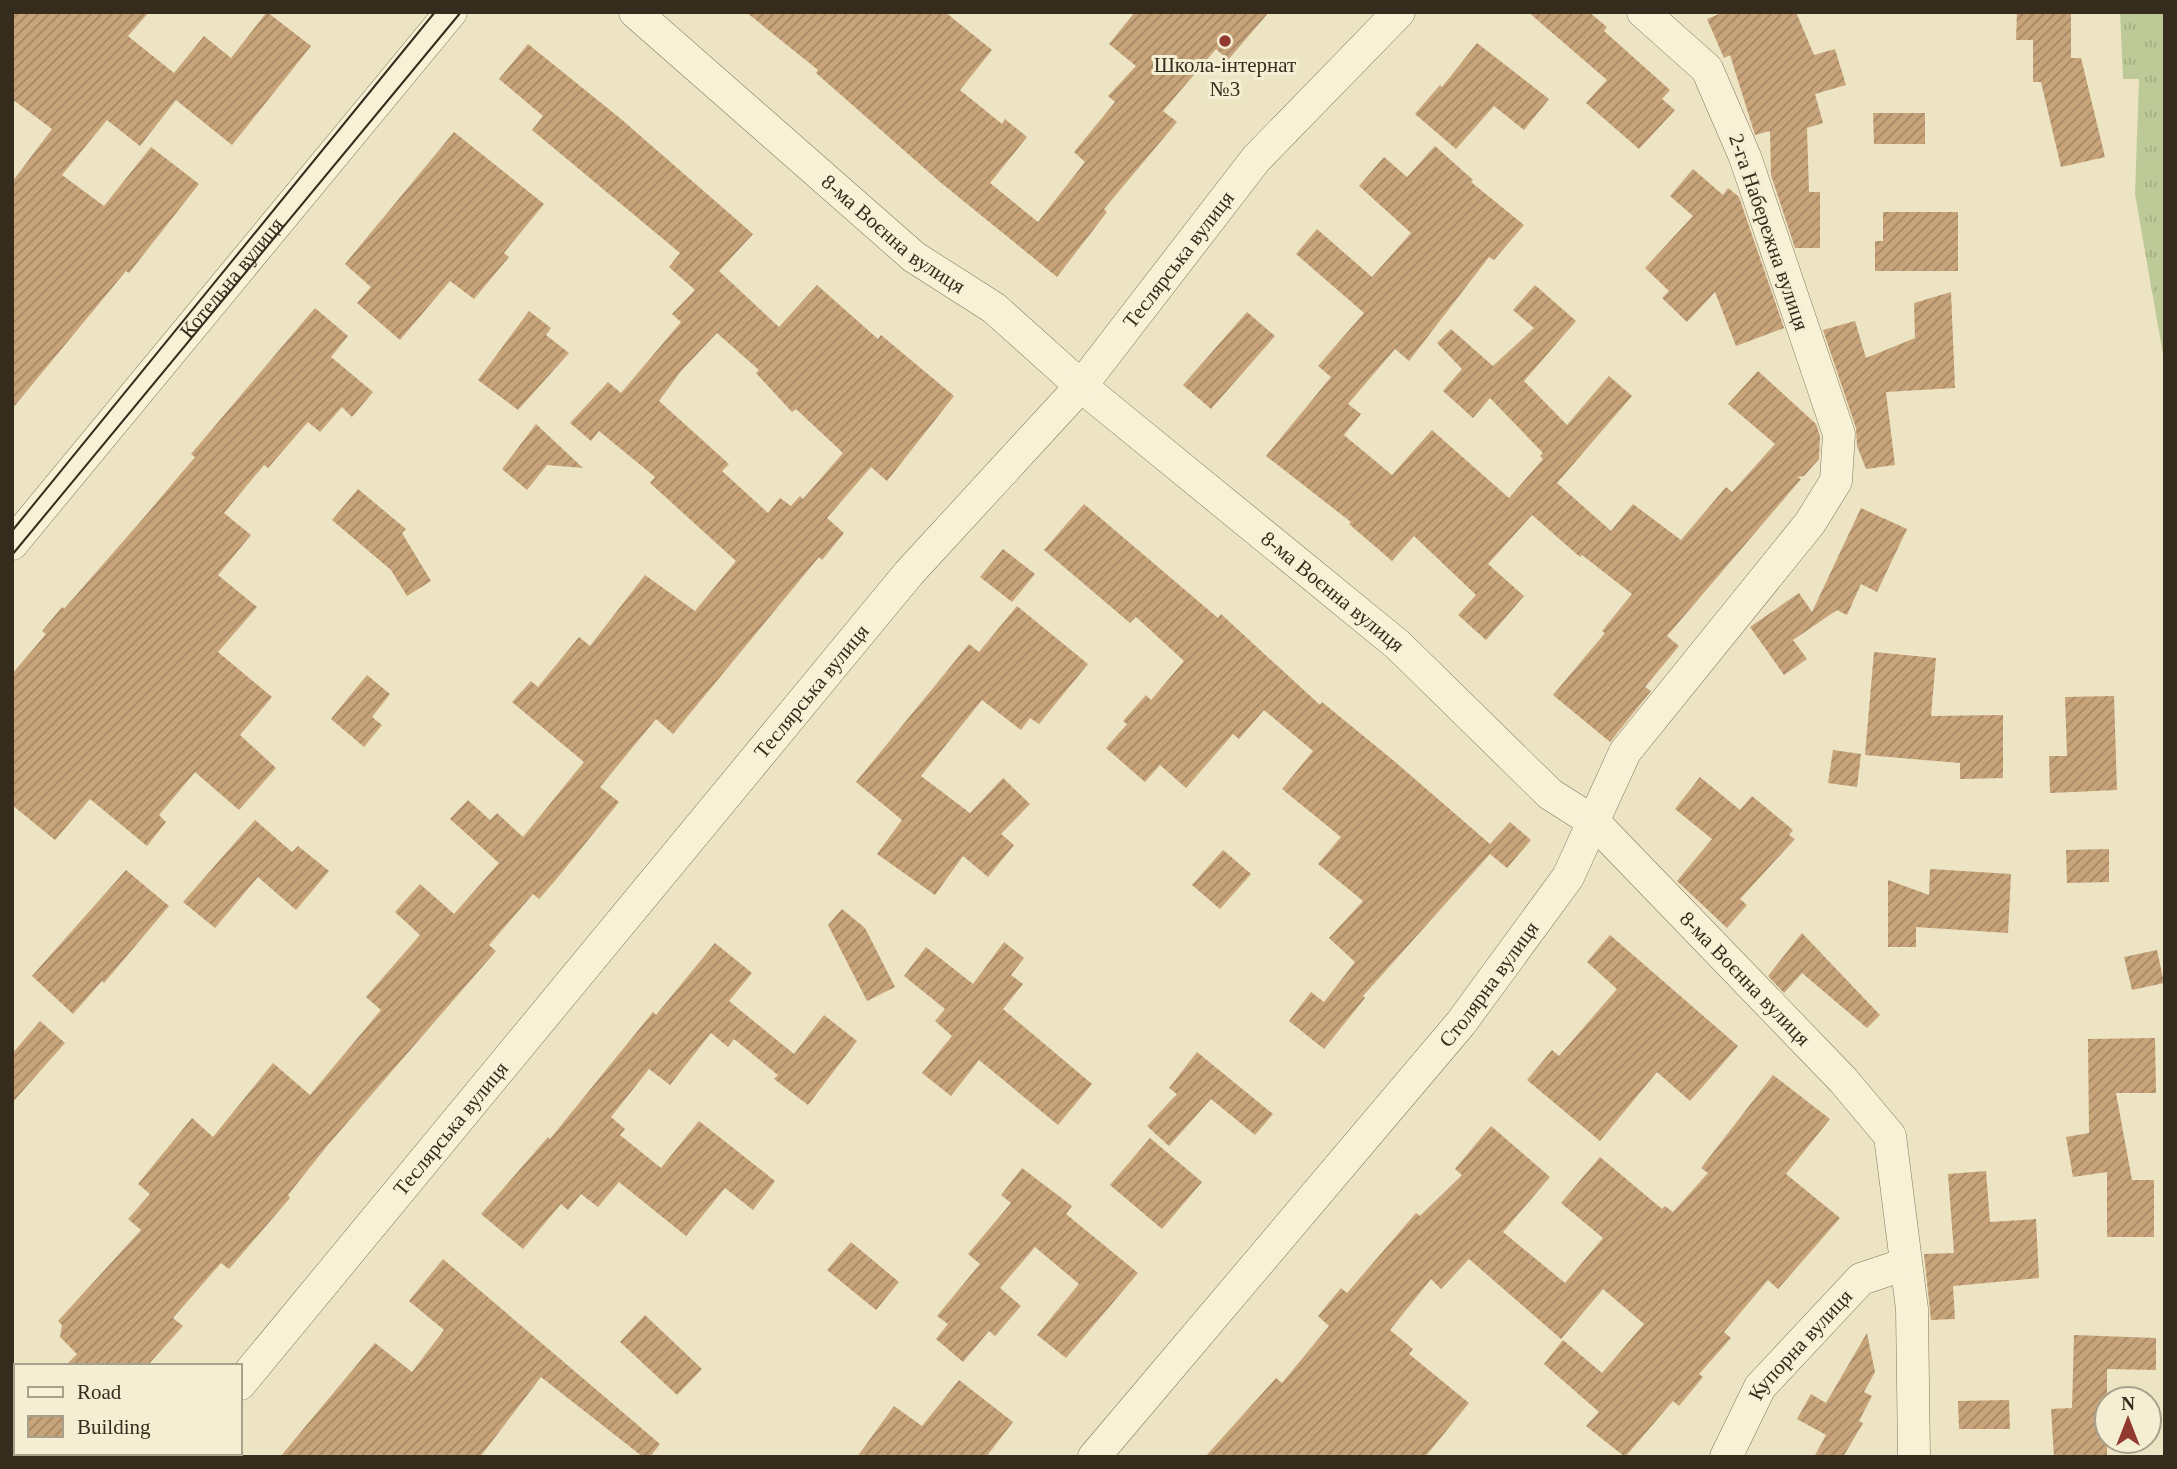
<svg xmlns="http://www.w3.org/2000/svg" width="2177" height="1469" font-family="Georgia,serif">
<defs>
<pattern id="grass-tufts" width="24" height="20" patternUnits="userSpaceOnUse" patternTransform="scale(1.75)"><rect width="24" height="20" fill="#bec998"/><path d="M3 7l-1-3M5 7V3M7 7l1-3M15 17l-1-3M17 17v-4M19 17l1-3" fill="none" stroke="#a4ad83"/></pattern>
<pattern id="building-hatch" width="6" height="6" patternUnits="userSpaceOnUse" patternTransform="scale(1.75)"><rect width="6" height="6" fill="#c8a47b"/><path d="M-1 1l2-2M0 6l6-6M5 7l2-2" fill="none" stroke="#a38664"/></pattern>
</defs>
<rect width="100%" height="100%" fill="#ece4c3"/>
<!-- grass -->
<polygon fill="url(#grass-tufts)" points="2120,12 2165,12 2165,366 2135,194 2139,79 2123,79"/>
<!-- building -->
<g fill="url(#building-hatch)" fill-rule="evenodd">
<polygon points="12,12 149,12 128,36 174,73 204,36 231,58 267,12 311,46 232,145 176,100 140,146 107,120 62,175 104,206 151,147 199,184 129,273 126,271 12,409 12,182 52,129 12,99"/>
<polygon points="746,12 945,12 992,50 960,90 1002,124 1005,119 1027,137 990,183 1038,222 1085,162 1074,152 1115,102 1108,96 1136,66 1109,44 1135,12 1269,12 1228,60 1216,49 1163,111 1177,122 1104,209 1107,212 1057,277 940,182 816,73 818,70"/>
<polygon points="1528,12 1589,12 1607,27 1604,31 1670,90 1662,99 1675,110 1639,149 1586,103 1607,80"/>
<polygon points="1724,12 1796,12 1814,55 1835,49 1846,85 1815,94 1823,123 1807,128 1809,192 1820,192 1820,248 1795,248 1771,175 1770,131 1755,135 1730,55 1724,58 1707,19"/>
<polygon points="2017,12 2071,12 2071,58 2081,58 2105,157 2061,167 2041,82 2033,82 2033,40 2016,40"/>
<polygon points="1477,43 1549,99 1524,130 1494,106 1456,149 1415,114 1440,85 1442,87"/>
<path d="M528 44 621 119 753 234 719 271 779 327 817 285 878 339 881 335 954 396 887 481 871 467 827 518 844 533 822 560 819 557 673 734 656 719 600 787 619 802 554 882 539 899 533 894 489 945 496 951 327 1146 288 1195 290 1198 229 1269 221 1263 173 1318 183 1326 147 1366H65L77 1354 60 1337 62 1325 58 1321 141 1230 128 1219 150 1194 138 1184 192 1118 213 1137 273 1063 310 1095 381 1010 366 997 420 935 395 912 420 884 454 914 499 863 450 819 468 800 490 820 497 813 523 837 584 762 512 702 531 681 538 687 579 637 590 646 645 575 695 611 736 561 650 483 655 477 599 431 591 441 570 423 608 382 621 393 681 322 672 314 695 290 669 267 680 253 532 130 543 116 499 79ZM717 333 759 370 756 373 792 412 796 409 843 453 803 499 800 496 791 506 780 498 768 513 722 471 729 464 659 401 681 371Z"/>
<polygon points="1873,113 1925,113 1925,144 1874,144"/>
<polygon points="454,132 544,204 504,253 509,257 474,299 450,281 400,340 357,303 371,287 345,264"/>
<polygon points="1435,146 1473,180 1471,182 1524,225 1494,260 1489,257 1409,361 1395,349 1348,404 1361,414 1344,435 1392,475 1432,430 1509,498 1543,459 1540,456 1543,453 1490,398 1473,418 1443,391 1462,369 1437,343 1451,329 1493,366 1534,328 1513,310 1535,285 1576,321 1524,381 1567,425 1609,376 1632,396 1557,483 1611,531 1633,504 1681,540 1726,487 1732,492 1775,444 1728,404 1758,371 1816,424 1820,436 1819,459 1804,476 1797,477 1801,479 1667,636 1679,646 1645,687 1651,691 1610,742 1553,695 1605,633 1602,631 1632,594 1582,555 1580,557 1532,515 1488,564 1524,596 1486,640 1458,615 1476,595 1414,536 1392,561 1349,524 1351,522 1266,456 1331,377 1318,366 1364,313 1296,254 1317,229 1372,277 1411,233 1359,186 1384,157 1407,177"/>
<polygon points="1693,169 1723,195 1728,188 1739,197 1784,328 1736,346 1715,292 1687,322 1662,298 1669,291 1645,268 1693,216 1670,196"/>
<polygon points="1883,212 1958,212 1958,271 1875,271 1875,241 1883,241"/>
<polygon points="1951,292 1955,388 1886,392 1895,465 1866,469 1857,446 1856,428 1823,330 1855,321 1866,358 1915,338 1914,303"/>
<polygon points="315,308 348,336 331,357 373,392 352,417 342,407 320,432 308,422 268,468 264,465 224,513 251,535 218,575 257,607 218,652 272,697 240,735 276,768 239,810 195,772 159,815 166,822 147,846 90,799 55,840 12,805 12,674 46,634 42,631 62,607 64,609 147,514 195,457 191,454"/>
<polygon points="529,311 551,328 546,335 569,353 518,410 478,380"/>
<polygon points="1247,312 1275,336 1211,409 1183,385"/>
<polygon points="536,424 583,468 547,465 527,490 502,469"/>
<polygon points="358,489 406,529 402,533 431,581 407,596 391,570 332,520"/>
<polygon points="1084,504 1218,618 1221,614 1320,705 1322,702 1394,761 1490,844 1510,822 1531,840 1507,868 1490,854 1363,996 1365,998 1324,1049 1289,1021 1311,992 1324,1002 1355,962 1329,938 1363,901 1318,864 1341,837 1282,789 1313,751 1264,710 1239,739 1233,734 1186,788 1160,765 1145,782 1106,748 1127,724 1123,721 1146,695 1151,700 1184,661 1136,617 1130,623 1044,550"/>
<polygon points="1861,508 1907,529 1877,592 1861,584 1847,615 1837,610 1793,640 1807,659 1784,675 1750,627 1799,593 1812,612"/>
<polygon points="1003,549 1035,574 1012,602 980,577"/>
<polygon points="1017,606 1088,664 1039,724 1030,718 1021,730 982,700 921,776 970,813 1003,778 1030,804 1001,834 1014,845 988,877 963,856 935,895 877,854 902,820 856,782 969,644 979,652"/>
<polygon points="1874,652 1936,658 1931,716 2003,715 2003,778 1960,779 1960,763 1865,755"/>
<polygon points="367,675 390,694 372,717 382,725 364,747 331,719"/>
<polygon points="2114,696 2117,790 2050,793 2049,756 2067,756 2065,697"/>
<polygon points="1833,750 1861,754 1857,787 1828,783"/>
<polygon points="1700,777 1740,810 1752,796 1793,830 1789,835 1795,839 1740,899 1747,905 1727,928 1677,881 1712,839 1675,809"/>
<polygon points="255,820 292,852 298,846 329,871 296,910 258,877 215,928 183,902"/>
<polygon points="2109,849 2109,882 2067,883 2066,850"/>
<polygon points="1223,850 1251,874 1220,909 1192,885"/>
<polygon points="1930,869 2011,874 2008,933 1916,927 1916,947 1888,947 1888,880 1929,895"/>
<polygon points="126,870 169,906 104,983 102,981 73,1014 32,976"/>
<polygon points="842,909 865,928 895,987 867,1001 828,925"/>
<polygon points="1802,933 1880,1015 1867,1028 1802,973 1784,993 1768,976"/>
<polygon points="1610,935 1738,1046 1690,1101 1657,1072 1600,1141 1527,1080 1552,1050 1559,1056 1617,989 1587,962"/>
<polygon points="1004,942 1024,958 1011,975 1023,984 1003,1009 1092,1084 1058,1125 979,1060 951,1096 922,1073 952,1036 935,1021 945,1009 904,976 926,947 973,984"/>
<polygon points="715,943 752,973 729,1001 794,1054 824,1015 857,1041 808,1105 774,1079 778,1075 734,1039 728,1047 711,1033 670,1085 649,1069 611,1117 625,1129 620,1135 661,1168 699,1121 775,1181 753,1210 725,1188 686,1236 619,1182 598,1207 581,1194 568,1210 561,1204 523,1249 481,1214 548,1137 550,1139 653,1012 656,1015"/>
<polygon points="2157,950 2164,983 2132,990 2124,957"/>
<polygon points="40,1021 65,1043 12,1103 12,1054"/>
<polygon points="2155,1038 2156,1093 2116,1093 2132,1180 2154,1180 2154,1237 2107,1237 2107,1172 2073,1177 2066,1137 2089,1133 2088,1039"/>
<polygon points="1197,1052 1273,1114 1255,1135 1211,1099 1169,1146 1147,1126 1177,1094 1169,1088"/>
<polygon points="1773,1075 1830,1119 1786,1174 1840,1218 1778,1289 1768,1280 1724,1332 1731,1338 1699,1374 1703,1377 1679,1406 1673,1401 1625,1457 1586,1426 1599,1412 1544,1364 1563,1340 1602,1373 1644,1324 1603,1289 1561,1339 1469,1259 1441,1289 1431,1279 1390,1330 1413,1349 1409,1354 1469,1403 1425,1457 1205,1457 1276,1378 1282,1383 1329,1326 1318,1316 1341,1288 1347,1293 1416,1213 1420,1216 1462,1175 1455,1169 1491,1126 1550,1177 1503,1232 1565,1283 1603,1238 1561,1203 1600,1157 1662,1209 1665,1206 1673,1212 1708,1173 1701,1168"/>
<polygon points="1150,1138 1202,1182 1162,1229 1110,1185"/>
<polygon points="1022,1168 1072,1206 1066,1214 1138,1273 1066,1358 1037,1335 1079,1284 1035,1247 1000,1288 1021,1306 995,1336 989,1331 963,1362 936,1339 948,1324 937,1316 980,1264 968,1254 1011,1203 1001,1195"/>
<polygon points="1986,1171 1990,1222 2036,1219 2039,1278 1953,1286 1955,1319 1931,1320 1924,1254 1954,1253 1948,1174"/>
<polygon points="851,1242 899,1282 876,1310 827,1270"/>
<polygon points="443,1259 660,1444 650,1457 643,1457 541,1377 480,1457 280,1457 375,1343 412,1372 444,1330 409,1301"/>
<polygon points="645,1315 702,1369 677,1395 620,1342"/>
<polygon points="1867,1333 1875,1372 1864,1392 1872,1396 1859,1421 1863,1423 1843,1457 1814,1457 1826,1435 1797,1419 1811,1394 1826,1403"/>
<polygon points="2074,1335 2156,1338 2156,1370 2107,1369 2107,1457 2054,1457 2051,1409 2072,1408"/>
<polygon points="959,1380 1013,1422 986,1457 857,1457 894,1406 922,1426"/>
<polygon points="2009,1400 2010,1429 1959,1429 1958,1401"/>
</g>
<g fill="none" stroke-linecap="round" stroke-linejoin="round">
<defs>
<g id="street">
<path id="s1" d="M635 12 914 257 994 308 1081 386 1398 645 1550 794 1594 822 1843 1080 1890 1136 1912 1309 1914 1457"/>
<path id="s2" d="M12 544 451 12"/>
<path id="s3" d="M240 1384 909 573 1081 386 1256 159 1399 12"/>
<polyline points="180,1457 183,1453"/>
<path id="s4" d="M1094 1457 1461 1023 1568 877 1625 752 1810 523 1836 481 1839 434 1745 157 1707 69 1643 12"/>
<path id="s5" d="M1726 1457 1760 1387 1861 1279 1906 1264"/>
</g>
</defs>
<!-- street casing -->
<use href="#street" stroke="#85765b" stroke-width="33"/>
<!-- street -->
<use href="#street" stroke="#f7f1d6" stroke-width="32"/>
<!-- tram -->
<g stroke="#362c1e" stroke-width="2">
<polyline points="12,531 435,12"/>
<polyline points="12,555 461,12"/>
</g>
</g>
<!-- markers -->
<circle fill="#92382e" stroke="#f4eed3" stroke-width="2.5" cx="1225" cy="41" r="7"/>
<g text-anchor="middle" stroke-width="6" stroke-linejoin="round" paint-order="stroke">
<!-- poi labels -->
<g font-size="21" fill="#362c1e" stroke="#f4eed3">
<text x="1225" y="72">Школа-інтернат<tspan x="1225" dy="24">№3</tspan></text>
</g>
<!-- street labels -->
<g font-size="21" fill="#362c1e" stroke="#f4eed3">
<text transform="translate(1769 232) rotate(71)" y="7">2-га Набережна вулиця</text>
<text dy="7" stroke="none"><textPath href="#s1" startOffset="341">8-ма Воєнна вулиця</textPath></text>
<text dy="7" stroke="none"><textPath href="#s3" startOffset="1465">Теслярська вулиця</textPath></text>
<text dy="7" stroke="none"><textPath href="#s2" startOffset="345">Котельна вулиця</textPath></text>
<text dy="7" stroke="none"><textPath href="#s1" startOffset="908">8-ма Воєнна вулиця</textPath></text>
<text dy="7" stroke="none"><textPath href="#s3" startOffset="898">Теслярська вулиця</textPath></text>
<text dy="7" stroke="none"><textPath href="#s1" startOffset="1475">8-ма Воєнна вулиця</textPath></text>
<text dy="7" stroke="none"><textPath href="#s4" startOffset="616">Столярна вулиця</textPath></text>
<text dy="7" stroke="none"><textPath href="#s3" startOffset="331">Теслярська вулиця</textPath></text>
<text dy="7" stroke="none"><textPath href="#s5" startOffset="136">Купорна вулиця</textPath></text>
</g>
</g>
<!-- border -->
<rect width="2177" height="1469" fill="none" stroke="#362c1e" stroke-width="28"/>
<!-- legend -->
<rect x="14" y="1364" width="228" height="91" fill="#f4eed3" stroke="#a8a08b" stroke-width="2"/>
<rect x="28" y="1387" width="35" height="10" fill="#f7f1d6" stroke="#a8a08b" stroke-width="2"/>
<text x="77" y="1399" font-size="21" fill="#362c1e">Road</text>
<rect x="28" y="1416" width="35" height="21" fill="url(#building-hatch)" stroke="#a8a08b" stroke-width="2"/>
<text x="77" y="1434" font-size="21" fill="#362c1e">Building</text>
<!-- north arrow -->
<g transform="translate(2128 1420)"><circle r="33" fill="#f4eed3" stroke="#a8a08b" stroke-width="2"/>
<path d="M0-5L12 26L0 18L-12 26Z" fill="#92382e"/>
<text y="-10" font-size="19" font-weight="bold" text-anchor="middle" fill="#362c1e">N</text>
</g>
</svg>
